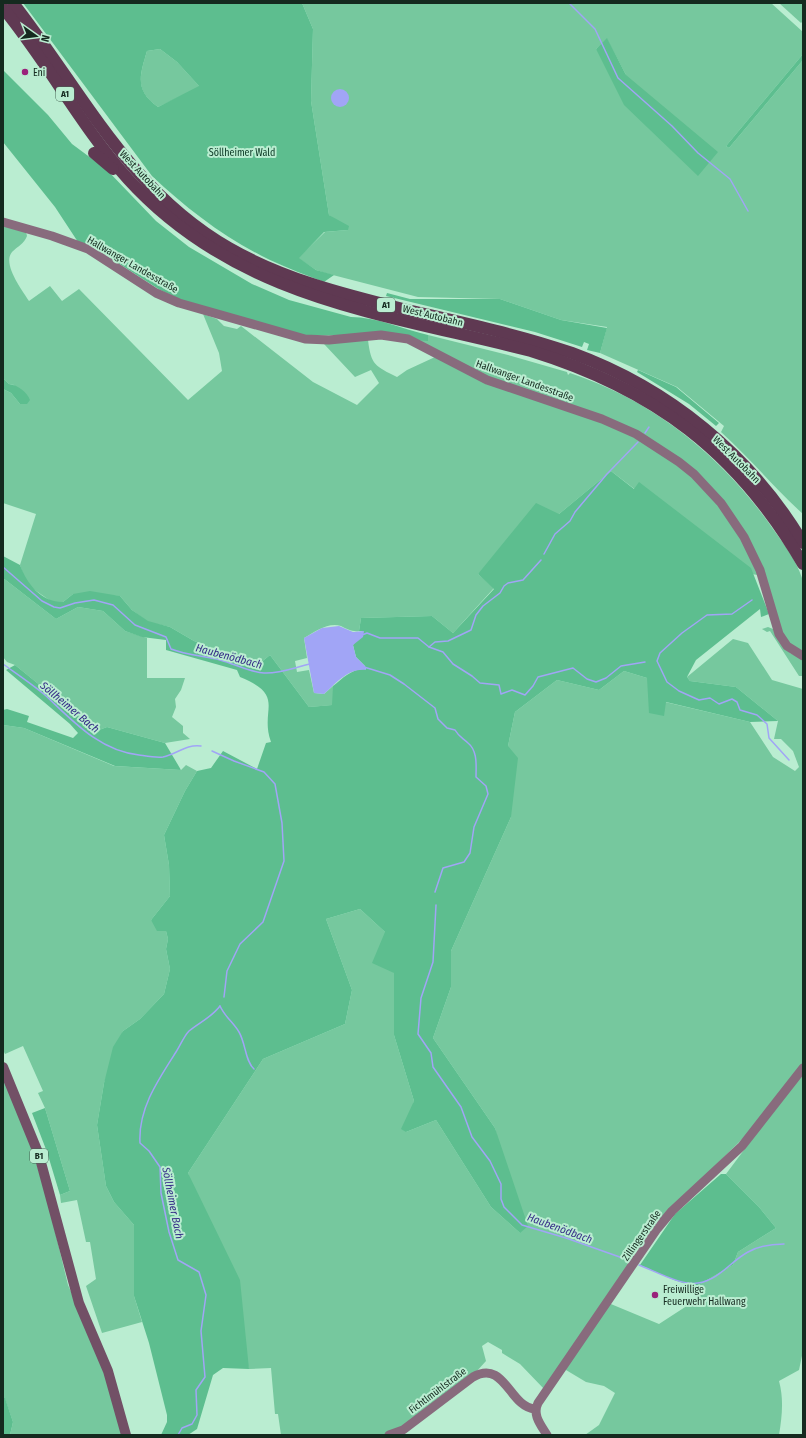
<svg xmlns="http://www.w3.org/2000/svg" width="806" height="1438" font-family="'Fira Sans Condensed',sans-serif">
<rect width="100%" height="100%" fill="#baedd1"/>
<!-- green -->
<g fill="#76c89e" fill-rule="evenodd">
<path d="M302 3H771L803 32V54L726 146 729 148 803 60V514C774 488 750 458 721 432L724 426 677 387 600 353 607 327 561 320 500 299 418 297 325 273 316 270 298 258 325 232 348 230 329 215 311 101 313 29ZM607 39 626 75 596 49Z"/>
<polygon points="779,3 803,3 803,21 801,23"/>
<path d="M160 49 177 62 200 87 158 107C134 90 140 75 147 51Z"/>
<path d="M3 225 26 232 27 236C24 244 18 246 12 252 2 264 22 290 29 301L50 286 62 301 79 289 188 400 222 371 219 353 203 314 217 319 224 326 237 329 241 326 313 382 357 405 379 383 371 370 355 377 324 344 368 340C371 365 375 366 397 377L407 370 435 357 416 339 428 338V335L508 355 567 372 568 375 570 373C653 400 724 458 773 529 784 544 796 560 802 578 804 584 803 592 803 599 803 617 803 635 803 653L785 640 758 575 744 573 611 471 559 514 478 574 494 588 453 633 432 616 361 618 359 631C352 632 347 629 341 626 328 622 315 632 304 638L307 658 295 661 297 672 309 670 314 693 324 694 333 686V705L309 707 270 655 259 664 194 641 170 627 148 622 132 610 120 596 73 594 63 602H52L32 588 24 577 20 565 36 514 3 503V389L11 393 20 404 14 385 9 384 3 378Z"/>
<polygon points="3,578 56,619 78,607 103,611 125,631 147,638 147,678 185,678 181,690 175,699 176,707 172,717 183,726 183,733 190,739 165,743 107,727 99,730 89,725 15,665 7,662 3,657"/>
<polygon points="768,627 773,629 790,653 803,659 803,676 799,676 770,631 767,632 762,629"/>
<path d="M733 639 748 643 772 680 803 689V1351L799 1370 779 1381C784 1399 782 1417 779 1435H585L599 1425 615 1393 604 1386 586 1382 561 1367 545 1390 520 1364 502 1353V1350L488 1342 482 1346 486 1361 476 1372 399 1435H281L278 1414H275L271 1368 249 1369 188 1173 263 1059 345 1024 352 990 326 919 360 909 385 932 394 973V1035L414 1101 406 1132 436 1120 491 1207 520 1233 495 1128 433 1038 451 987V951L511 817 508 746 515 712 557 680 599 690 624 671 647 678 665 702 750 722 773 757 795 771 799 767 793 751 781 739H774L778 721 736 687 690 681 687 677ZM780 1102 726 1174 759 1207 776 1228 738 1252 733 1265 695 1287 699 1298 659 1324 606 1302 681 1199Z"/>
<polygon points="3,725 24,728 114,766 181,770 186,765 197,771 185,791 164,835 169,865 170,896 151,920 166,931 168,939 166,949 170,969 164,994 140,1019 123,1031 104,1083 97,1125 106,1186 114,1202 134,1225 134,1296 142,1322 102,1333 86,1286 96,1279 90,1242 86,1242 77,1200 61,1203 60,1195 70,1191 45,1108 38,1093 43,1091 23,1046 5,1054 3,1050"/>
<polygon points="3,1077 30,1142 48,1202 68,1285 100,1357 123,1435 10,1435 13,1422 5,1399 3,1398"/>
</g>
<!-- forest -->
<g fill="#5dbe8f" fill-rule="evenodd">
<path d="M23 3H302L313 29 311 101 329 215 349 226 348 230 324 232 299 258 316 270 334 275 324 282C306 275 287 268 270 260 226 239 187 209 152 176ZM160 49 177 62 199 86 158 107C134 90 140 75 147 51Z"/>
<polygon points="607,38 626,75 718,152 698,176 624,105 596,49"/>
<polygon points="803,54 803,60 729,148 726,146"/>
<path d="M3 70 48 115 72 144 107 170 156 221 189 247 252 284 289 300 351 317C376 317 403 329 428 335V341L350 335 305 336 188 303 160 290 101 252 78 242 55 207 3 142Z"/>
<polygon points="387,293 410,299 500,299 561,320 607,328 600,353 587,350 589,344 584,342 582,347 535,332 386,296"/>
<polygon points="638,370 676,387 719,423 716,426 689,404 637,372"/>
<path d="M3 378 9 384C18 385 27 392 30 400L27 404H20L11 393 3 389Z"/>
<path d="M611 471 634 489 639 482 751 568 769 614 761 617 760 609 696 660 687 677 690 681 736 687 778 721 750 722 666 702 664 716 649 713 647 678 624 671 599 690 557 680 515 712 508 746 518 758 511 817 451 951V987L433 1038 495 1128 528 1226 520 1233 491 1207 436 1120 406 1132 401 1129 414 1101 394 1035V973L372 963 385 932 360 909 326 919 352 990 345 1024 263 1059 188 1173 240 1280 249 1369 223 1368 213 1375 197 1429 188 1435H161L167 1422V1415L149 1343 134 1296V1225L114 1202 106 1186 97 1125 104 1083 113 1047 123 1031 140 1019 164 994 170 969 166 949 168 939 166 931H157L151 920 170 896 169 865 164 835 185 791 197 771 211 768 223 751 257 769 266 743 271 742C259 709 287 696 240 677L237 670 166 650V640L142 637 125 631 103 611 78 607 56 619 3 578V556L20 565C27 584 41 602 63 602L73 594 90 591 120 596 132 610 148 621 170 627 194 641 259 664 270 655 309 707 332 705 333 686C343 678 352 668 366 669L365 666 356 657 353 645 363 631H359L361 618 432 616 453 633 494 589 478 574 536 503 559 514Z"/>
<polygon points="15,665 89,725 99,730 107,727 165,743 181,770 115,766 24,728 3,725 3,710 7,709 29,716 27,722 73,738 78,733 70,724 6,670"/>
<polygon points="45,1108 70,1191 60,1195 47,1152 32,1113"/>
<polygon points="721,1174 726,1174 759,1207 776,1228 738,1252 733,1265 695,1287 674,1280 640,1265 675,1214"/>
<polygon points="3,1398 5,1398 13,1422 10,1435 3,1435"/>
</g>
<!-- water -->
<g fill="#a1a5f6">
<circle cx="340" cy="98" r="9"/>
<path d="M339 626 353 632 364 631 363 637 353 645 356 657 365 666 366 670C349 667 335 684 324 694L314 693 304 638 322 628Z"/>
</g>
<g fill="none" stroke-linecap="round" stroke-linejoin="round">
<!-- stream -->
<g stroke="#a1a5f6" stroke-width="1.5">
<polyline points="569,3 595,29 618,78 672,126 698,153 730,179 748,211"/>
<polyline points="645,433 649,427"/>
<polyline points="544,554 555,534 570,521 575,512 607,474 638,442"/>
<path d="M3 567 42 601 54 607 60 608 75 603 94 600 113 605 135 625 166 637 171 649C186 655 204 656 220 660 235 664 249 672 264 673 279 674 296 667 310 664"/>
<polyline points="752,600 732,614 707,615 682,633 660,653 657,661 667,682 679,691 699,700 710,698 719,704 732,699 737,702 740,710 757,715 767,724 769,738 789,760"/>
<polyline points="362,635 367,633 380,638 418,638 429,647 443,652 453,664 472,676 480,683 499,685 501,694 512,690 525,695 533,686 538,677 573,668 587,679 596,682 606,678 621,666 645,662"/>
<polyline points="429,647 435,642 448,641 471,630 476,615 483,606 500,593 504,586 508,583 523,580 541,560"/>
<path d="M3 664C17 674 32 684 45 695 72 720 99 751 139 755 146 756 156 758 163 757 177 754 186 744 201 746"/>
<path d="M364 667 390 675 404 684 435 708 438 719 447 728 455 730C459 737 463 738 468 743 478 751 476 766 476 777L486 786 488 794 474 827 470 853 464 862 443 868 435 892"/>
<polyline points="212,751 234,761 264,772 275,784 282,823 284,861 263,922 240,944 227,971 224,997"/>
<polyline points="436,905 433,962 421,998 418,1034 431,1053 433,1067 461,1107 472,1137 490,1161 501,1184 501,1199 504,1207 522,1225 566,1238 631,1261"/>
<path d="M220 1006C225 1017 233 1022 239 1032 246 1044 245 1061 254 1069"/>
<path d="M639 1265C655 1271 681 1286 698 1283 719 1280 731 1261 748 1252 759 1246 771 1244 784 1244"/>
<path d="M178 1435 182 1428 192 1424 197 1415 196 1390 205 1377 201 1331 206 1295 199 1272 178 1260 169 1232 161 1193 160 1167 149 1151 140 1143C138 1109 158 1080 176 1052 180 1046 184 1036 189 1031 200 1022 212 1017 220 1006"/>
</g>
<!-- secondary -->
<g stroke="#886b7d" stroke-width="9">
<polyline points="3,222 52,236 88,249 156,293 179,303 305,339 329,340 381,335 408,339 487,380 602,419 636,434 679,462 694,474 721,503 744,537 760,570 779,634 787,646 803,656"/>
<path d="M389 1435 403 1430 473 1377C505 1359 509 1407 535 1409"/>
<path d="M547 1435C541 1425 532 1415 538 1403L657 1229 672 1211 742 1146 803 1068"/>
</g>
<!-- primary -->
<polyline stroke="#725066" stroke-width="10" points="3,1067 39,1155 79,1303 108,1371 126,1435"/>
<!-- highway -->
<g stroke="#5f3952" stroke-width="12">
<path d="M13 3C82 91 128 190 229 248 283 279 343 294 403 309 459 322 517 334 572 353 668 388 751 455 803 543"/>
<path d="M3 8C48 63 81 126 128 179 237 299 383 313 531 351 654 389 738 452 803 564"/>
<polyline points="94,153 113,169"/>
</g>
</g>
<!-- markers -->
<g fill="#9a227b" stroke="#baedd1" stroke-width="1.5">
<circle cx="25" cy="72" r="4"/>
<circle cx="655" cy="1295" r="4"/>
</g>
<g text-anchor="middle" stroke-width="4" stroke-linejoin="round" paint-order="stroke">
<!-- shield labels -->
<g fill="#baedd1" stroke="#466454" stroke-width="1">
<rect x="56" y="87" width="18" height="14" rx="3"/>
<rect x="377" y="298" width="18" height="14" rx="3"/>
<rect x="30" y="1149" width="18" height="14" rx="3"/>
</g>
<g font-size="9" font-weight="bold" fill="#152a1f">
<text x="65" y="97">A1</text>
<text x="386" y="308">A1</text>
<text x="39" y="1159">B1</text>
</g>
<!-- poi labels -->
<g font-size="10" fill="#152a1f" stroke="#baedd1" text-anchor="start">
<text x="33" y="76">Eni</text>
<text x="663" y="1293">Freiwillige<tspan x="663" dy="12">Feuerwehr Hallwang</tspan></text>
</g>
<!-- park labels -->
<g font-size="10" fill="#0a3623" stroke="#baedd1">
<text x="242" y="156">Söllheimer Wald</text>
</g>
<!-- street labels -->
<g font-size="10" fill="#152a1f" stroke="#baedd1">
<text transform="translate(143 174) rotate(47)" y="4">West Autobahn</text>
<text transform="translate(133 264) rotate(30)" y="4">Hallwanger Landesstraße</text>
<text transform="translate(433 315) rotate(14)" y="4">West Autobahn</text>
<text transform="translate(525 380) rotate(20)" y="4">Hallwanger Landesstraße</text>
<text transform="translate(737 459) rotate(45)" y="4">West Autobahn</text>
<text transform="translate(641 1235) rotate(-55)" y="4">Zillingerstraße</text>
<text transform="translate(437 1390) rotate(-37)" y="4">Fichtlmühlstraße</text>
</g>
<!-- water labels -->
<g font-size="11" font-style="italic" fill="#352c87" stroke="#baedd1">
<text transform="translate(229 656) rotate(15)" y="4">Haubenödbach</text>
<text transform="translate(70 707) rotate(40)" y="4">Söllheimer Bach</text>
<text transform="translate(173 1203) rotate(79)" y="4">Söllheimer Bach</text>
<text transform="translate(560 1228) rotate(20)" y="4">Haubenödbach</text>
</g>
</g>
<!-- border -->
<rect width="806" height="1438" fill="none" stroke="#152a1f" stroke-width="8"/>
<!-- north arrow -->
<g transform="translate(36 36) rotate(104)" stroke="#baedd1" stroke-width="3" paint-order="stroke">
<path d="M0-3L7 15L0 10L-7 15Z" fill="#152a1f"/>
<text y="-6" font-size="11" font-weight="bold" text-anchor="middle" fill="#152a1f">N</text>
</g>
</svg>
